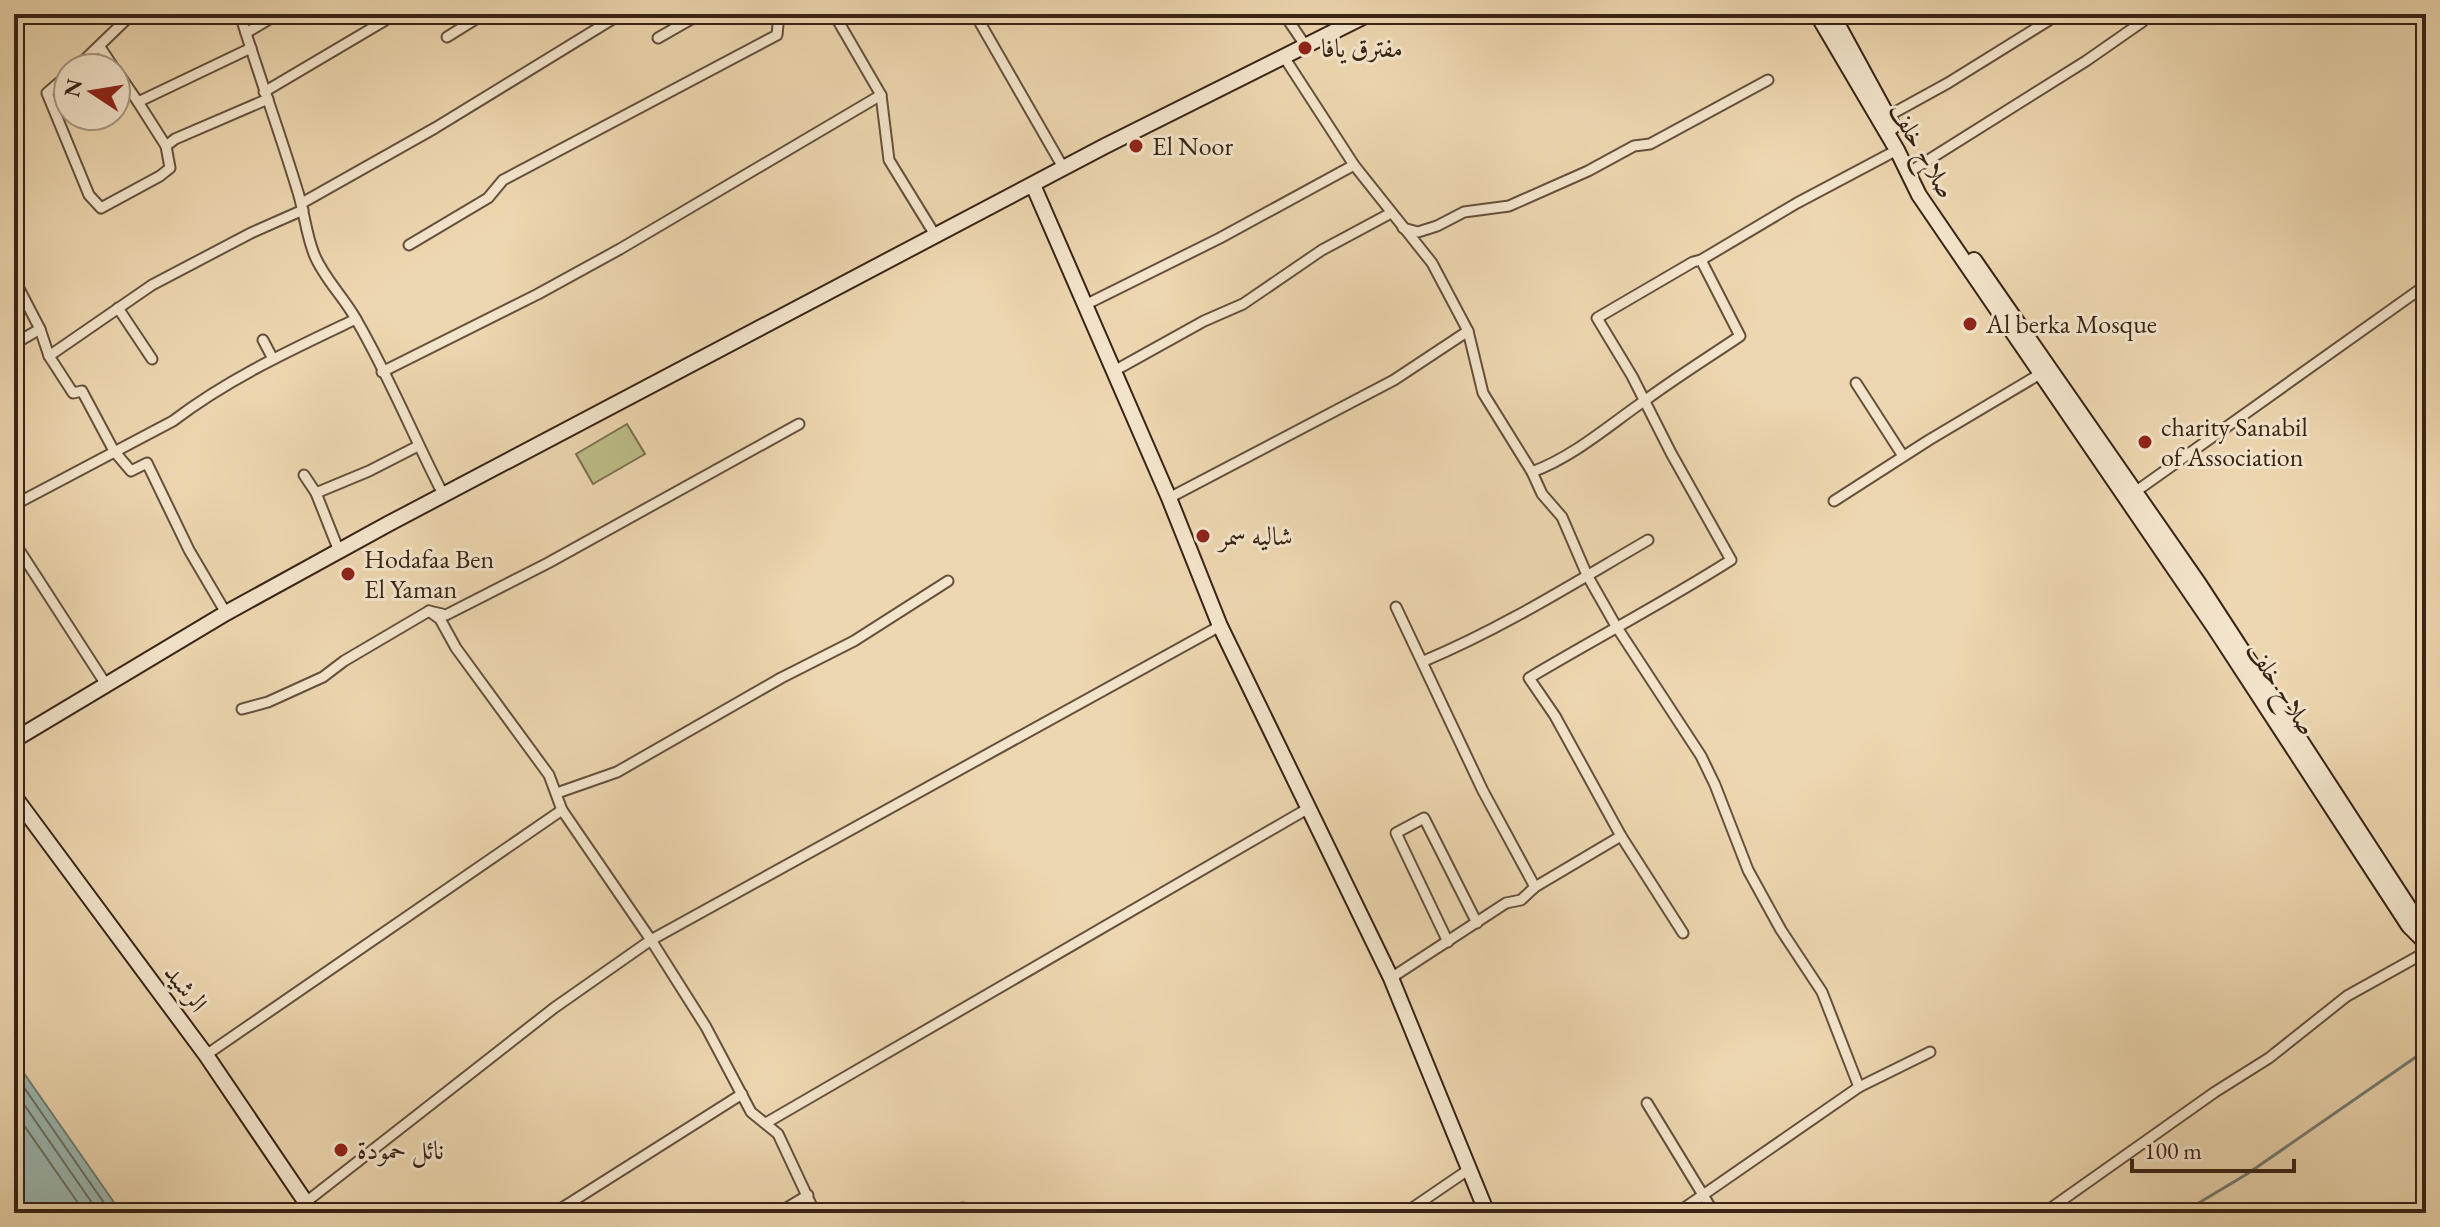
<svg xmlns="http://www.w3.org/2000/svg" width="2440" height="1227" font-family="'EB Garamond',Amiri,serif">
<rect width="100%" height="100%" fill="#edd7b0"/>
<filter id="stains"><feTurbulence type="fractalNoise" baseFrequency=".0025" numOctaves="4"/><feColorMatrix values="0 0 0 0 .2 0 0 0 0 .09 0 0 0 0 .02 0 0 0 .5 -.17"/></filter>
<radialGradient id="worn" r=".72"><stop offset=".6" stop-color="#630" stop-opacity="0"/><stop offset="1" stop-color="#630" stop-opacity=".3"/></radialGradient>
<!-- green -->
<polygon fill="#bcbd88" stroke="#7a704f" stroke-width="2" points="627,424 645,454 593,484 576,454"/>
<!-- water -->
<polygon fill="#9ab8b1" stroke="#737c73" stroke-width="2" points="14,1059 111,1198 121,1213 14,1213"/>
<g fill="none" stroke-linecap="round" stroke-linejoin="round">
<!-- shore -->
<g stroke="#6a6e64" stroke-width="2">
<polyline points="14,1073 111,1213"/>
<polyline points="14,1090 99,1213"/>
<polyline points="14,1111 85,1213"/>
</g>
<!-- stream -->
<polyline stroke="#737c73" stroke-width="3" points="2182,1213 2247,1174 2426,1050"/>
<defs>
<g id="street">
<path d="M240 14C258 73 279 130 297 189 304 210 306 234 314 254 324 279 345 298 357 321 390 378 414 438 444 496"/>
<polyline points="834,14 881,95 889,160 932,230"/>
<polyline points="975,14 1064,169"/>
<polyline points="1284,14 1305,45"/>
<polyline points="246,33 278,14"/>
<polyline points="447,37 484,14"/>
<polyline points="658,38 700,14"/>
<polyline points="100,47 114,68"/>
<polyline points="1284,57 1354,165 1432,263 1468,331 1483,393 1532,472 1542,494 1562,517 1587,575 1616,626 1701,756 1715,785 1748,870 1781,930 1822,992 1859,1087"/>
<polyline points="76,68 132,14"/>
<polyline points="116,70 138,102 251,48"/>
<polyline points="68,75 47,93 89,195 101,208 160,176 170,168 166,146 175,139 268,99"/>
<polyline points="264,92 396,14"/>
<polyline points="138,102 166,146"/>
<polyline points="1888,116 1948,83 2059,14"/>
<polyline points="1914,169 2086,61 2142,22"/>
<polyline points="302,203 435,128 621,14"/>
<polyline points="1403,228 1418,232 1437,226 1464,212 1509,206 1588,171 1634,146 1650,144 1768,80"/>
<polyline points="409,245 488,198 503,180 777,35 779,14"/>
<polyline points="14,279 40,329 49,356 73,393 82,391 114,451 131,471 147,463 189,550 226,613"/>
<polyline points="1085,305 1220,238 1354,165"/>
<polyline points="118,308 152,359"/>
<polyline points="263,340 273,359"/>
<polyline points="14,344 40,329"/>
<polyline points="49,356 152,285 251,233 303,210"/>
<polyline points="1114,371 1204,321 1243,304 1322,250 1391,213"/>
<polyline points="382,372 538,294 620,249 881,95"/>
<polyline points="1856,383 1903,456"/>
<path d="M1532 472C1575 456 1609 425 1647 399 1677 377 1709 357 1740 336L1701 260"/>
<polyline points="304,475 316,493 339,551"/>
<polyline points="2135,492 2426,285"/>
<polyline points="316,493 369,471 418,446"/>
<polyline points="1169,498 1394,380 1468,331"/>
<polyline points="1834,501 1929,440 2040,374"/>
<path d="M14 505 173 421C229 378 293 349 356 319"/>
<polyline points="14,542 107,686"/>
<polyline points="1396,607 1483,791 1535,887"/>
<polyline points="429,611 440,619 456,648 549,775 562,810 651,940 706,1027 751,1112 778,1134 815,1213"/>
<path d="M1424 661C1503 628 1574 583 1648 540"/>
<polyline points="242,709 268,702 323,677 344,661 429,611 446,615 548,563 799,424"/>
<polyline points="557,793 617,772 781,678 854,641 948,581"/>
<path d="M1683 933 1621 836 1555 716 1529 678C1596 638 1665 602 1731 560L1671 453 1632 376 1597 318 1693 262 1701 260 1797 203 1897 150"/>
<polyline points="1448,942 1396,833 1424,818 1477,923"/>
<polyline points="1391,978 1506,903 1521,900 1535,887 1621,836"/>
<polyline points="206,1055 562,810"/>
<polyline points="1647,1103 1714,1213"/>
<polyline points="766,1123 1307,809"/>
<polyline points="306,1202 554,1008 651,940 1220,626"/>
<polyline points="554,1213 742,1094"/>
<polyline points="778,1213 808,1195"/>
<polyline points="948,1213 963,1208 969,1213"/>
<polyline points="1405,1213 1468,1170"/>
<polyline points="1677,1213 1859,1087 1930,1052"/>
<polyline points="2044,1213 2215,1092 2269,1058 2347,996 2426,952"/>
</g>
<g id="secondary">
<polyline points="1817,14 1897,150 1919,195 2214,627 2409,926 2426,943"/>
<polyline points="1832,14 1893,126"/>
<polyline points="1033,185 1169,498 1220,626 1391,978 1487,1213"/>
<polyline points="1974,260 2199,584 2419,923 2423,938"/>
<polyline points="14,740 226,613 388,524 1105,146 1369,14"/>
<polyline points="14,796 206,1055 313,1213"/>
</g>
</defs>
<!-- street casing -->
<use href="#street" stroke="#66503c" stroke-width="13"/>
<!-- secondary casing -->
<use href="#secondary" stroke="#392316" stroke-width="18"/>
<!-- street -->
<use href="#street" stroke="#f3e5cc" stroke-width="9"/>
<!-- secondary -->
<use href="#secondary" stroke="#f3e5cc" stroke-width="14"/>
</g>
<!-- markers -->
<g fill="#8f2418" stroke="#f3e5cc" stroke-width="3">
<circle cx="1305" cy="48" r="8"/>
<circle cx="1136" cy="146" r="8"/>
<circle cx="1970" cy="324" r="8"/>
<circle cx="2145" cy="442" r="8"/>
<circle cx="1203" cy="536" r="8"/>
<circle cx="348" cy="574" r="8"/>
<circle cx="341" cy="1150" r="8"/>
</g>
<g text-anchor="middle" stroke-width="6" stroke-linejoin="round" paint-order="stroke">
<!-- poi labels -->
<g font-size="26" fill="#392316" stroke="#f3e5cc" text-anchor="start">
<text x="1321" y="57">مفترق يافا</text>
<text x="1152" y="155">El Noor</text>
<text x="1986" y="333">Al berka Mosque</text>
<text x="2161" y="436">charity Sanabil<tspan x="2161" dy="30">of Association</tspan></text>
<text x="1219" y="545">شاليه سمر</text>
<text x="364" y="568">Hodafaa Ben<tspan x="364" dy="30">El Yaman</tspan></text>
<text x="357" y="1159">نائل حمودة</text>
</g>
<!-- street labels -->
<g font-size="26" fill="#392316" stroke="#f3e5cc">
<text transform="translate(1923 150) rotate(60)" y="9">صلاح خلف</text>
<text transform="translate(2282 688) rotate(57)" y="9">صلاح خلف</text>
<text transform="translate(186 988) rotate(53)" y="9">الرشيد</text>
</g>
</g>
<!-- margin -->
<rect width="2440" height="1227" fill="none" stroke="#edd7b0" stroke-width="48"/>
<rect x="16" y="16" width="2408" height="1195" fill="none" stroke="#392316" stroke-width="4"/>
<rect x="24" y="24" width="2392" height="1179" fill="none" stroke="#392316" stroke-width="2"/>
<!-- north arrow -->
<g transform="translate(92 92) rotate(282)"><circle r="38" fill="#f3e5cc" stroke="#a99783" stroke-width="2"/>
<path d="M0-6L14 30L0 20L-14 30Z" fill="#8f2418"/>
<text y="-12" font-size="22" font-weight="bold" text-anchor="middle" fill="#392316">N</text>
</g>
<!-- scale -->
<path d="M2132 1159v12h162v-12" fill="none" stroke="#392316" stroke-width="4"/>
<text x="2144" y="1159" font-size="24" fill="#392316" stroke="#f3e5cc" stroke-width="6" paint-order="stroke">100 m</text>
<rect width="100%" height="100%" filter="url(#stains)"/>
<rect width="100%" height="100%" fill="url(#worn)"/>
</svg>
